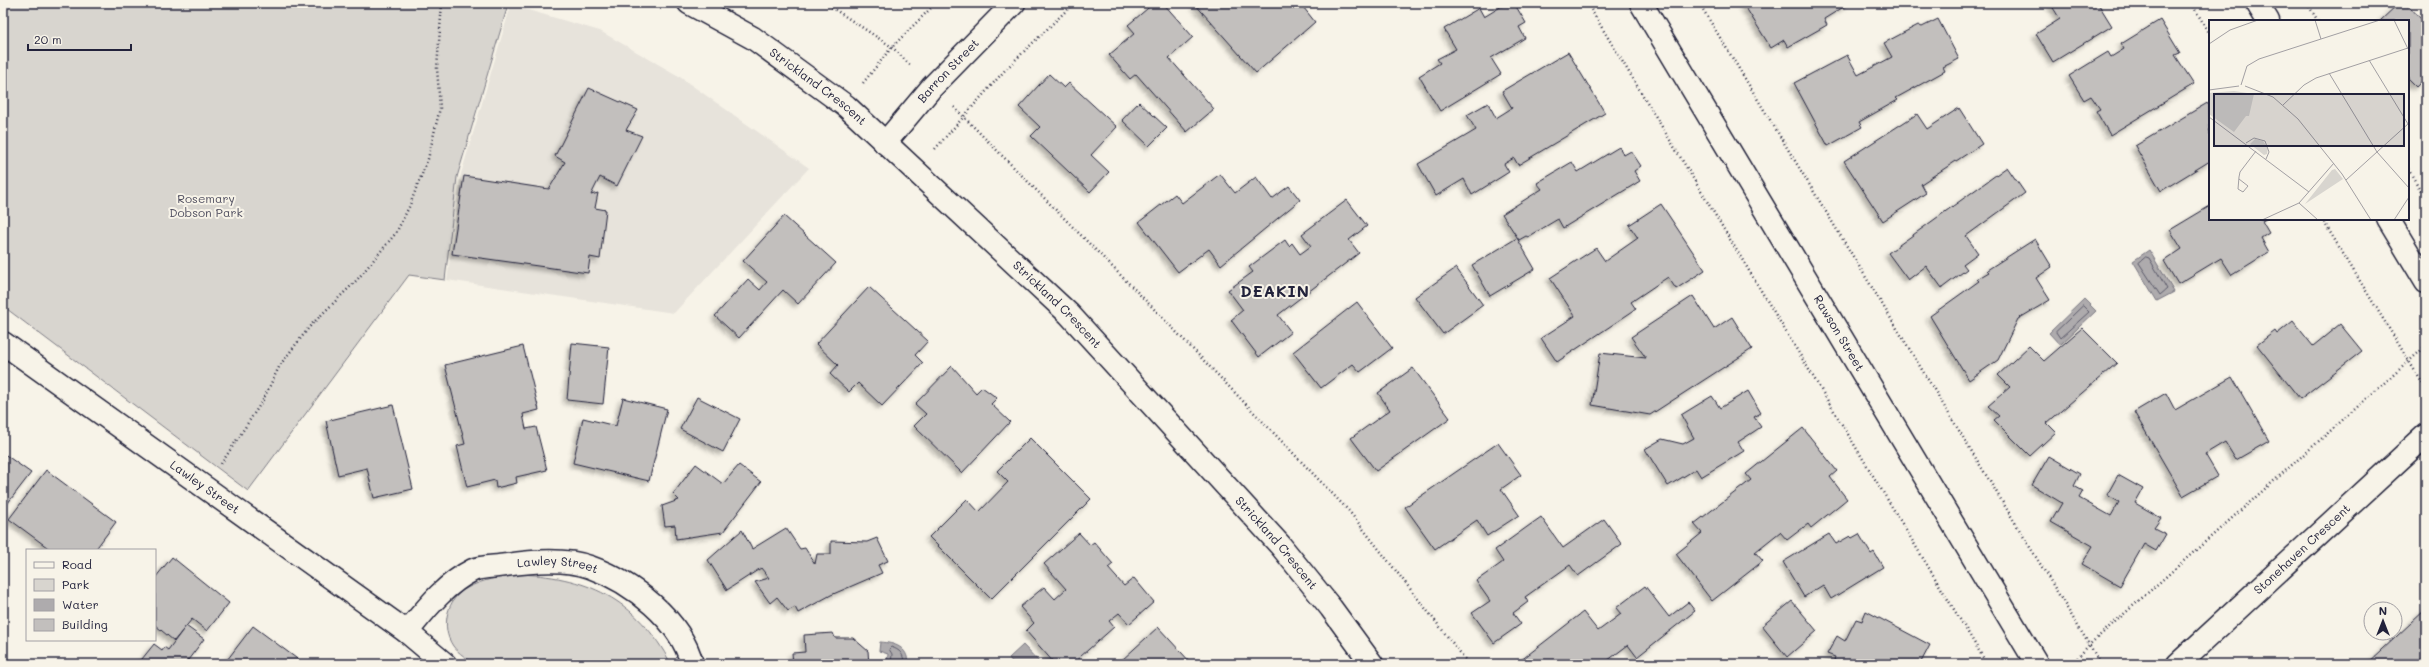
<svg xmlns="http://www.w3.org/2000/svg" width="2429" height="667" font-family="Mali,sans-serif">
<defs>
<filter id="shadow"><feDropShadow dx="-3.5" dy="3.5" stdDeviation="2" flood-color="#0004"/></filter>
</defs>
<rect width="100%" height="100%" fill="#f7f3e8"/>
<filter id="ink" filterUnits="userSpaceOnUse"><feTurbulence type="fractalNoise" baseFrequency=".025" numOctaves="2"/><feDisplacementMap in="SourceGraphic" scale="8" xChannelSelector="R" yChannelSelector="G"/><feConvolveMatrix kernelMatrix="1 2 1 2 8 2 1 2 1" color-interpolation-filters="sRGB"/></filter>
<g filter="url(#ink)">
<!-- built -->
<polygon fill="#e7e3db" points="511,5 600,31 677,75 809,168 674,313 447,280 461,174"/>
<!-- green -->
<g fill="#d8d5cf" stroke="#7d7c85">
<polygon points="3,3 508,5 457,177 445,280 409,275 248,491 3,306"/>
<path d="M515 574C585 575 637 599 671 664H475C468 659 458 653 453 646 440 627 447 598 467 588 482 580 499 577 515 574Z"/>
</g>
<!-- water -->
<g fill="#aeabad" stroke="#76747f">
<polygon points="2149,250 2174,292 2157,301 2133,261"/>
<polygon points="2084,299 2096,311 2060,345 2049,333"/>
<path d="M880 642C895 643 908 647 908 664H887L888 654 879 651Z"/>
<polygon points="1023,645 1041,664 1014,664 1009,658"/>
</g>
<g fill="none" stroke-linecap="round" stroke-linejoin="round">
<!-- shore -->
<g stroke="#5a5969" stroke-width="1">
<polygon points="2146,257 2149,258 2167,289 2160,295 2139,263"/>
<polygon points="2083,306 2089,312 2060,338 2056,332"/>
<path d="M891 664 892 654 889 649 891 647C900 650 904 654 904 664"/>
</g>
</g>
<!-- building -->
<g fill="#c2bfbd" stroke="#22223b" filter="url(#shadow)">
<polygon points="1154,3 1163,3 1193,37 1169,58 1214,109 1187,132 1136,74 1130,79 1109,55 1135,33 1128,25"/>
<polygon points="1194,3 1300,3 1315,22 1256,73"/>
<polygon points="1507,3 1514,3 1526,23 1519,27 1525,38 1491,58 1501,74 1440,111 1419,76 1440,63 1437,59 1456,49 1444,29 1479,8 1484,17"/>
<polygon points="1743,3 1850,3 1824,19 1827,25 1788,47 1784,40 1771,48"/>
<polygon points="2050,3 2103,3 2099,5 2112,26 2053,62 2036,34 2060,19"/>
<polygon points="2399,3 2406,3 2424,22 2426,20 2426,77 2416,87 2408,79 2408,21 2380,21"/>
<polygon points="1938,19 1959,59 1943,67 1945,71 1896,98 1898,100 1859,122 1862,127 1828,146 1794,83 1847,55 1858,75 1892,57 1884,43 1918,25 1922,27"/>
<polygon points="2160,20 2180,53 2175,55 2194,84 2110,135 2096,111 2100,109 2091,96 2084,100 2069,76 2108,52 2111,57 2124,49 2121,44"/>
<polygon points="1568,52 1605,113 1518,165 1514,158 1504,164 1509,172 1472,195 1464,179 1436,196 1418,164 1476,130 1467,115 1488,103 1496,118 1512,108 1502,91"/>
<polygon points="1049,74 1064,88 1069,83 1117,127 1091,155 1109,172 1090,192 1031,136 1040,127 1019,107"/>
<polygon points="589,88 638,110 626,130 642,136 617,186 600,177 591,195 598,193 595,208 606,210 600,259 590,257 588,273 452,254 464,176 549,189 565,162 555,156"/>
<polygon points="1139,102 1167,128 1149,146 1122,120"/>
<polygon points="2209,102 2210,161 2161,191 2135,146"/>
<polygon points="1959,108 1982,144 1921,184 1926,193 1883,221 1844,161 1917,114 1927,129"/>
<polygon points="1619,147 1624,155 1631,151 1641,166 1634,171 1640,181 1563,228 1558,219 1528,237 1526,236 1519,240 1502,214 1542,189 1537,183 1572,162 1578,172"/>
<polygon points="2007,167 2025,193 1966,236 1978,253 1963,264 1967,269 1942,288 1926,266 1908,280 1888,253"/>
<polygon points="1220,174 1235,193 1256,177 1272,199 1289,186 1300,200 1221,265 1209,249 1178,272 1139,222 1175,194 1182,203"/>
<polygon points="1347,200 1367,226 1349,240 1359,253 1278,315 1291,332 1259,357 1231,320 1243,310 1228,290 1253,272 1249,267 1285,240 1289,246 1292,243 1300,254 1311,246 1302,234"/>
<polygon points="1661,204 1705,270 1676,289 1668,277 1631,302 1636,309 1557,362 1541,338 1575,316 1550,278 1596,248 1605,261 1638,238 1629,225"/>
<polygon points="2210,206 2210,219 2266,219 2262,221 2269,233 2261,238 2269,252 2232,275 2221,258 2178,284 2164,261 2182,249 2170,230"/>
<polygon points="784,216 836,263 798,304 783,290 739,338 715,316 748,279 760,290 767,282 743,261"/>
<polygon points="1517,238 1535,269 1490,296 1472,265"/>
<polygon points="2035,239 2052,267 2036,278 2050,300 2018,319 1998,360 1969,380 1930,316 1979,281 1977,279 1989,272 1987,270"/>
<polygon points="1456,268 1483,305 1443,334 1415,297"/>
<polygon points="869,287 928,341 915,355 923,363 882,406 858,383 849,392 830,374 838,365 816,344"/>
<polygon points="1693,296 1714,329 1732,317 1752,349 1650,415 1592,405 1600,353 1646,358 1631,337"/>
<polygon points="1357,302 1392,348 1360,372 1353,364 1321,388 1293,352"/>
<polygon points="2293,321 2313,346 2340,324 2362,351 2300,399 2257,345 2275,331 2277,334"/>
<polygon points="2082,328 2117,363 2047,423 2056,432 2030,456 1994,420 1999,416 1988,406 2010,387 1998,375 2029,346 2044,361"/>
<polygon points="572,343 609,347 603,404 567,400"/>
<polygon points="523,346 539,410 523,414 526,429 536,427 547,470 516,477 517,483 496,488 495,480 467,487 457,446 465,444 445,365"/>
<polygon points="952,366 976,393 982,387 997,398 991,404 1010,422 962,473 914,426 926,414 915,404"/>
<polygon points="1413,368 1450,418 1376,471 1351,438 1390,410 1378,393"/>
<polygon points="2232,377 2269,441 2236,460 2225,442 2205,454 2218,476 2183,496 2134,412 2166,393 2175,410"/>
<polygon points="1748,391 1761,413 1754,417 1761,427 1738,442 1744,451 1701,477 1696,469 1668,486 1645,449 1662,439 1683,444 1694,438 1681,415 1712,396 1720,408"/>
<polygon points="697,397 740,419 723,452 680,429"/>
<polygon points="623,398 667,409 649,481 573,463 583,418 616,426"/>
<polygon points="393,405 413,489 374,498 367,468 338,475 326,421"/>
<polygon points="1803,428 1837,471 1830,477 1847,499 1811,528 1808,524 1787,540 1780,532 1755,552 1763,561 1712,601 1676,554 1702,533 1694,524 1751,480 1746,474"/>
<polygon points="1030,438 1091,499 991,599 929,537 967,499 979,512 1008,482 997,471"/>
<polygon points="1498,443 1521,475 1501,489 1519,515 1487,536 1477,520 1435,549 1405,507"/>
<polygon points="3,453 31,473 4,508 3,507"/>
<polygon points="2049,456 2080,474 2074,486 2083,491 2079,498 2111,516 2119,502 2107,495 2118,475 2143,489 2135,503 2161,518 2154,528 2166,534 2156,551 2144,544 2120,586 2082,564 2093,546 2051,522 2062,503 2032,485"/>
<polygon points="696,464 723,484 739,465 761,482 723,532 676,539 675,525 665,526 662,506 679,500 673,494"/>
<polygon points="46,470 116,522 95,550 51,550 9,519"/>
<polygon points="1541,517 1563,548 1604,519 1622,544 1578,576 1570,565 1525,597 1528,602 1513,613 1521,624 1494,643 1472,613 1490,601 1476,581 1503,562 1495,550"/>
<polygon points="786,528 800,549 805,548 815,564 817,554 831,554 831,541 867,542 877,538 888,561 878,565 882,573 831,595 798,613 795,607 788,611 777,597 770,603 755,582 769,578 761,568 727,590 708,560 742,530 752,549"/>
<polygon points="1079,533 1090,545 1094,542 1113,564 1108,568 1124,586 1134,578 1154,602 1129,624 1119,613 1109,621 1114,627 1072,664 1055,664 1026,631 1034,623 1020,607 1044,587 1055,599 1066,589 1044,564"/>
<polygon points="1829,534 1836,544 1850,536 1852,538 1859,534 1871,554 1874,552 1883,567 1831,599 1823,585 1804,597 1783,562"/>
<polygon points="172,557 229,603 207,631 192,619 174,641 155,625 155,578"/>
<polygon points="1645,586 1669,617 1688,602 1695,611 1637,657 1628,645 1603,664 1522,664 1520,661 1583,612 1598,631 1621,614 1616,608"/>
<polygon points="1792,601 1817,631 1787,657 1762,626"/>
<polygon points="2426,609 2426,664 2367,664"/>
<polygon points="1866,611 1930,645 1920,664 1842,664 1834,660 1835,657 1827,654 1837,636 1845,641 1856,619 1862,621"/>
<polygon points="186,626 204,639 185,664 138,664 154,644 162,650 164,647 168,650"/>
<polygon points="253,626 304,664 224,664"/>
<polygon points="1158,627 1192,664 1126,664 1122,660"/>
<polygon points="833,633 835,638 853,638 868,651 869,664 793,664 792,653 805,652 804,635"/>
</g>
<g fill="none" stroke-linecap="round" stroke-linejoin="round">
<defs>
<g id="minor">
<path id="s1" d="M1641 3 2037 664"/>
<polyline points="2257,3 2268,21"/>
<path id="s2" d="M885 143 932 87 1014 3"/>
<polyline points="2388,219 2426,282"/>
<path id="s3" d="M3 343 407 632 445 664"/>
<path id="s4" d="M407 632C426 609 445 584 473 570 482 566 496 567 506 565 532 561 565 558 590 567 632 582 681 620 692 664"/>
</g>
<g id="tertiary">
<path id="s5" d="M689 3 753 38 846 106 1069 314 1280 545 1331 608 1372 664"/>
<path id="s6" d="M2178 664 2426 435"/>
</g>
</defs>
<!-- minor casing -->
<use href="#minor" stroke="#22223b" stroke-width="25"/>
<!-- tertiary casing -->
<use href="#tertiary" stroke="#22223b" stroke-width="25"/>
<!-- path -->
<g stroke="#22223b" stroke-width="2.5" stroke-dasharray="1 3" stroke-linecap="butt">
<polyline points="825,3 892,47 911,66"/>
<polyline points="1587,3 1987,664"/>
<polyline points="1699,3 2101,664"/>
<polyline points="2191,3 2210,34"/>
<polyline points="2307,3 2318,21"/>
<polyline points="863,83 892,47 936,3"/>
<polyline points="954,107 1157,312 1349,511 1469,664"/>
<polyline points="935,149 1006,69 1074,3"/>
<polyline points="2408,169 2426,199"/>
<polyline points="2322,219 2426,389"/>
<polyline points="221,464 263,400 280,365 311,325 356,281 396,233 409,207 428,159 440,108 437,68 442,3"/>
<polyline points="2072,664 2089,645 2426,346"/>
</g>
<!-- minor -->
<use href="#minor" stroke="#f7f3e8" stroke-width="22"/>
<!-- tertiary -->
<use href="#tertiary" stroke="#f7f3e8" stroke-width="22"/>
</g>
</g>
<g text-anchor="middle" stroke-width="4" stroke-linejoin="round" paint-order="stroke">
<!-- street labels -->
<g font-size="12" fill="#22223b" stroke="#f7f3e8">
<text dy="4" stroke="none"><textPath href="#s2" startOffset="96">Barron Street</textPath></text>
<text dy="4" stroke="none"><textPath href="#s5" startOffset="154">Strickland Crescent</textPath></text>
<text dy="4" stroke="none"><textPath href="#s5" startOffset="478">Strickland Crescent</textPath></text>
<text dy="4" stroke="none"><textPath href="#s1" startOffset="385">Rawson Street</textPath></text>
<text dy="4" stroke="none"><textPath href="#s3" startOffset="248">Lawley Street</textPath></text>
<text dy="4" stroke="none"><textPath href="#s5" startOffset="802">Strickland Crescent</textPath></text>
<text dy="4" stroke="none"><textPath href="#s6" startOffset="169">Stonehaven Crescent</textPath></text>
<text dy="4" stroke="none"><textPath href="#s4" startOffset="177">Lawley Street</textPath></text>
</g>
<!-- park labels -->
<g font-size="12" fill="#504f60" stroke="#f7f3e8">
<text x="206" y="203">Rosemary<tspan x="206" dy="14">Dobson Park</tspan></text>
</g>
<!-- district labels -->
<g font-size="16" font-weight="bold" letter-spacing="1" fill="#22223b" stroke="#f7f3e8">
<text x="1275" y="297">DEAKIN</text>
</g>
</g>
<!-- overview -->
<g transform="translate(2209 20)">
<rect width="200" height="200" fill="#f7f3e8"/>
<path d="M25 71 45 74 40 96H37L25 112 0 94V73ZM46 119 54 121 59 128 58 134 55 135 41 124ZM123 150 126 149 134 159 96 184Z" fill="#d8d5cf"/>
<path fill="none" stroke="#a29fa3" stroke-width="1" d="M106 0 112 19M185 0 199 29M0 24 21 10 49 0M160 40 199 104M120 53 168 132 200 168M32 65 38 46 50 39 171 0M36 66 64 77 89 99 133 154 162 200M0 70 30 66M74 85 95 65 107 58 199 28M0 97 100 172M37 123 45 118 56 121 60 132 57 139M30 159 39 166 34 172 29 169 30 157 31 152 47 131M137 160 200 103M90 183 109 200M53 200 90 183 125 143M185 200 200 177"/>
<path fill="#22223b" fill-opacity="0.15" stroke="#22223b" stroke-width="2" d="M5 74H195V126H5Z"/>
<rect width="200" height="200" fill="none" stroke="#22223b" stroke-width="2"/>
</g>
<!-- margin -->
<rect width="2429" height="667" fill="none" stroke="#f7f3e8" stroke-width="16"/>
<rect x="8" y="8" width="2413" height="651" fill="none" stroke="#22223b" stroke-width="1.5" filter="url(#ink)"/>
<!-- legend -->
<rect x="26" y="549" width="130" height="92" fill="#f7f3e8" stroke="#a29fa3"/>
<rect x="34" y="562" width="20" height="6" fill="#f7f3e8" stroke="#a29fa3"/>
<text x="62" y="569" font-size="12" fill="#22223b">Road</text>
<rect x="34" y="579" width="20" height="12" fill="#d8d5cf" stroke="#a29fa3"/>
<text x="62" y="589" font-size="12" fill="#22223b">Park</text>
<rect x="34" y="599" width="20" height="12" fill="#aeabad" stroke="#a29fa3"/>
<text x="62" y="609" font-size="12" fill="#22223b">Water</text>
<rect x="34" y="619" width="20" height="12" fill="#c2bfbd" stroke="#a29fa3"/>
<text x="62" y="629" font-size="12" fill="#22223b">Building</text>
<!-- north arrow -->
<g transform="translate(2383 621)"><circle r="19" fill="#f7f3e8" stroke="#a29fa3"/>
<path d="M0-3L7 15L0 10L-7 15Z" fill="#22223b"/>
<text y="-6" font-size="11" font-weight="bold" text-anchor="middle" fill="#22223b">N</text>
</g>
<!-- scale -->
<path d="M28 44v6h103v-6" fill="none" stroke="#22223b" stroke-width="2"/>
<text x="34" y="44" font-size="12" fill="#22223b" stroke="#f7f3e8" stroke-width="3" paint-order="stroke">20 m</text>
</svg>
